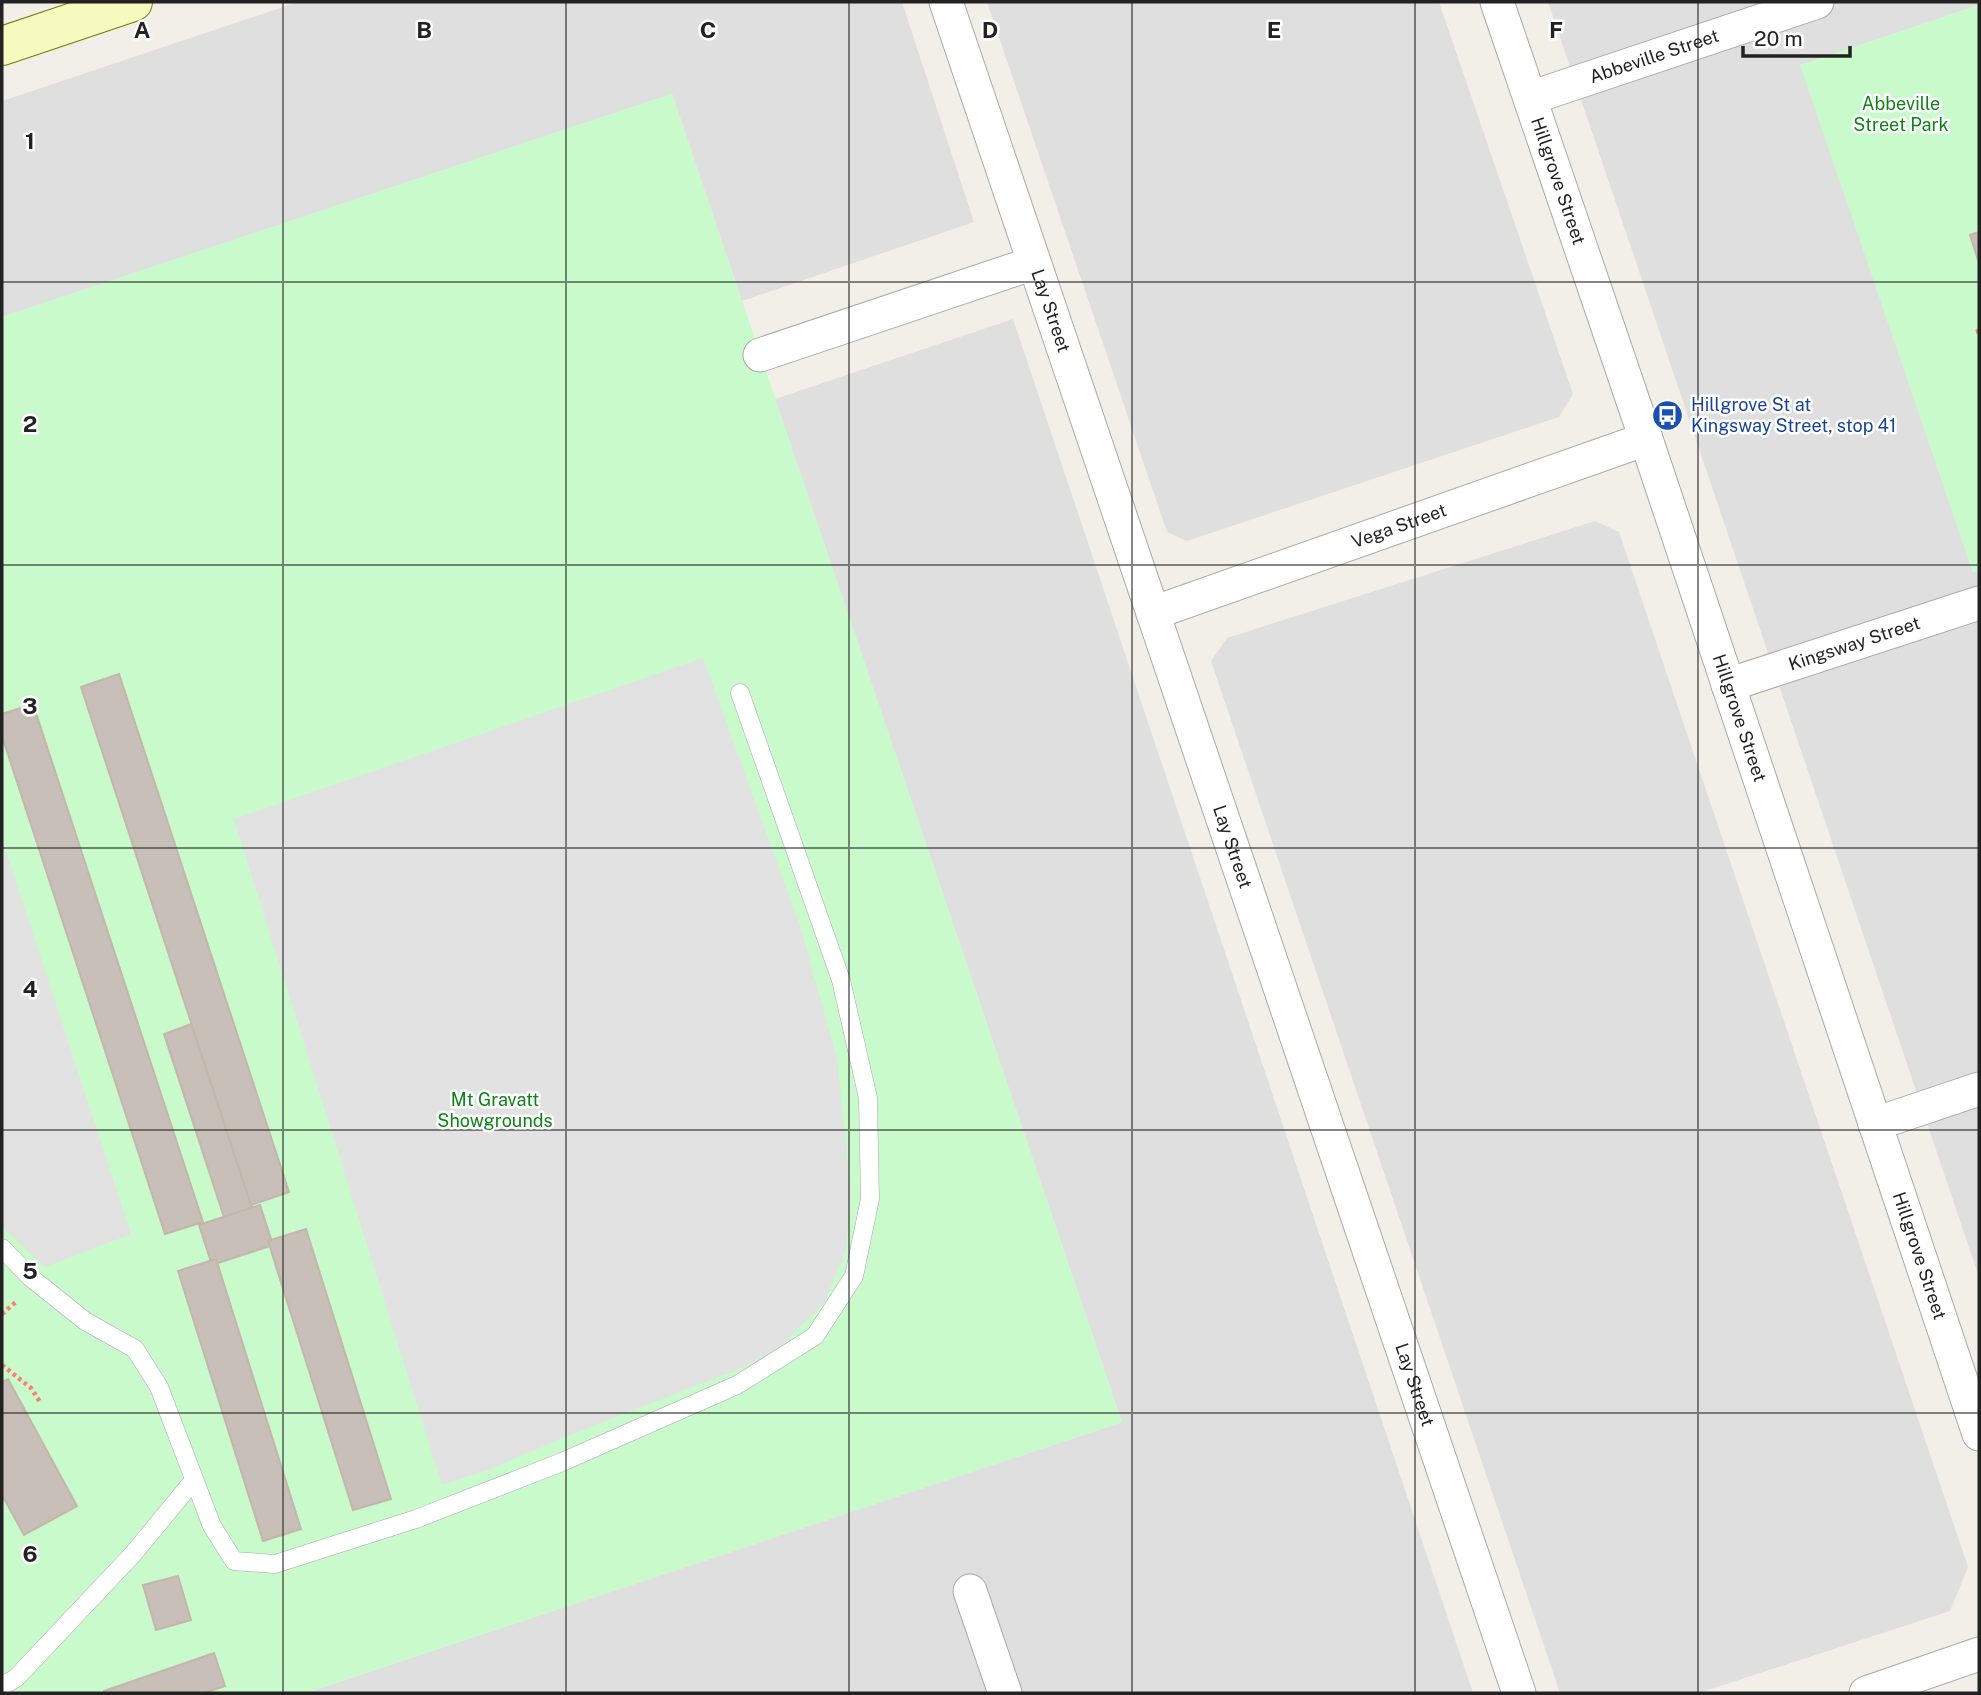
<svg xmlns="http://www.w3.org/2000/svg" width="1981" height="1695" font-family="'Public Sans',sans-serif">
<rect width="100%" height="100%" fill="#f2efe9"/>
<!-- residential -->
<g fill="#e0dfdf">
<polygon points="298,2 902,2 974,222 742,301 672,94 2,317 2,101"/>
<polygon points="987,2 1439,2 1573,394 1559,417 1187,541 1167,532"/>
<polygon points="1548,2 1979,2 1979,5 1801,65 1973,572 1979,570 1979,1277"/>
<polygon points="1013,319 1473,1693 306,1693 1122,1422 775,399"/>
<polygon points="1595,521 1619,532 1968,1567 1950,1611 1699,1693 1560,1693 1211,661 1227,638"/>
</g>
<!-- park -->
<g fill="#c8facc">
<polygon points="1979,5 1979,570 1973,572 1800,65"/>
<polygon points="672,94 1122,1422 306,1693 2,1693 2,317"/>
</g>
<!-- parking -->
<g fill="#e2e2e2">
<polygon points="703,658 801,929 837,1058 851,1195 846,1250 825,1301 783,1344 746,1366 568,1436 488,1470 442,1485 234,819"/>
<polygon points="2,839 131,1234 45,1267 2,1227"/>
</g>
<!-- building -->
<g fill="#c7bfb8" stroke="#c4b6ab" stroke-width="2">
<polygon points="1979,232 1979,263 1970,235"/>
<polygon points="119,674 289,1192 251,1205 81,687"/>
<polygon points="33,704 203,1222 165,1234 2,736 2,714"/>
<polygon points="191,1024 252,1208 224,1217 164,1034"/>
<polygon points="260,1205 273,1245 212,1265 199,1225"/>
<polygon points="306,1229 391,1499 353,1510 268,1241"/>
<polygon points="216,1259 301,1529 263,1541 178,1271"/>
<polygon points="8,1379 77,1506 24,1535 2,1495 2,1382"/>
<polygon points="178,1576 191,1620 156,1630 143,1585"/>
<polygon points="214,1653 225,1686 204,1693 104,1693 104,1691"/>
</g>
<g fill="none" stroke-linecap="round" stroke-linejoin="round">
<defs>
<g id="service">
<polyline points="2,1248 30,1277 85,1321 135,1349 159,1387 212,1526 234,1561 275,1564 416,1519 562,1462 737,1385 815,1336 854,1276 870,1199 868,1098 841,980 740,693"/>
<polyline points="2,1686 16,1678 133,1554 194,1480"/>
</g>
<g id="minor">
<path id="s1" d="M946 2 1519 1693"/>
<path id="s2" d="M1497 2 1646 439 1979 1434"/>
<path id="s3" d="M1530 98 1817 2"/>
<polyline points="760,355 1034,263"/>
<path id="s4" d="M1153 613 1646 439"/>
<path id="s5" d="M1728 685 1979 603"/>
<polyline points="1875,1124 1979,1089"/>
<polyline points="970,1591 1005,1693"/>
<polyline points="1866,1693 1979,1654"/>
</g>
<polyline id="secondary" points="2,46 133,2"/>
</defs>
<!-- service casing -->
<use href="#service" stroke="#a9a9a9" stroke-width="19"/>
<!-- minor casing -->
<use href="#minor" stroke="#a9a9a9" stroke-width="35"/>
<!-- secondary casing -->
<use href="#secondary" stroke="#707d05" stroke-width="40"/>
<!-- path -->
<g stroke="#fa8072" stroke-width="4.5" stroke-dasharray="3.5 3.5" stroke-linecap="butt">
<polyline points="1976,332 1979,331"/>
<polyline points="2,1314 17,1301"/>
<polyline points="2,1365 31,1388 40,1402"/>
</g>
<!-- service -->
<use href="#service" stroke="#fff" stroke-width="18"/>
<!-- minor -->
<use href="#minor" stroke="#fff" stroke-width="33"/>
<!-- secondary -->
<use href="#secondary" stroke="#f7fabf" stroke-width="38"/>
</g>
<!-- grid -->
<path fill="none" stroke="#222" stroke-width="2" stroke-opacity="0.55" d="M283 2V1693M566 2V1693M849 2V1693M1132 2V1693M1415 2V1693M1698 2V1693M2 282H1979M2 565H1979M2 848H1979M2 1130H1979M2 1413H1979"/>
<!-- icons -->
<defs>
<symbol id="bus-disc" viewBox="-11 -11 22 22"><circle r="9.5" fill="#1a4fb4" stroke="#fff"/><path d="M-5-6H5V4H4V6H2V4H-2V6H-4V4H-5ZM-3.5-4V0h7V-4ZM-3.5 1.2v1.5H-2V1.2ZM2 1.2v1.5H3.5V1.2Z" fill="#fff"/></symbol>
</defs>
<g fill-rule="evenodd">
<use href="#bus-disc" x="1650" y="398" width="35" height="35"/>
</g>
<g text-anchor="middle" stroke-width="5" stroke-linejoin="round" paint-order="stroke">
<!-- street labels -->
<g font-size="18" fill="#222" stroke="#fff">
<text dy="6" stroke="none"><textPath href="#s3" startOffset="131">Abbeville Street</textPath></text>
<text dy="6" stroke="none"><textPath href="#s2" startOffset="189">Hillgrove Street</textPath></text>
<text dy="6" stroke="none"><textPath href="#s1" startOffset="326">Lay Street</textPath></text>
<text dy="6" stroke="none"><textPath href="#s4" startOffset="261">Vega Street</textPath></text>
<text dy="6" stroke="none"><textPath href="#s5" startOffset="133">Kingsway Street</textPath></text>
<text dy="6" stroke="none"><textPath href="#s2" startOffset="756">Hillgrove Street</textPath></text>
<text dy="6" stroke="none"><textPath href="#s1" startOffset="892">Lay Street</textPath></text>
<text dy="6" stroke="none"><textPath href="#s2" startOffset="1323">Hillgrove Street</textPath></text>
<text dy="6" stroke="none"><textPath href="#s1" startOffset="1460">Lay Street</textPath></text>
</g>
<!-- park labels -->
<g font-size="18" fill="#0c8416" stroke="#fff">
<text x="1901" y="110">Abbeville<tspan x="1901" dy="21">Street Park</tspan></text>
<text x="495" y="1106">Mt Gravatt<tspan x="495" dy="21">Showgrounds</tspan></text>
</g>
<!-- transit labels -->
<g font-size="18" fill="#164399" stroke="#fff" text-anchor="start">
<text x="1691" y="411">Hillgrove St at<tspan x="1691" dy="21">Kingsway Street, stop 41</tspan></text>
</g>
</g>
<g font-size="23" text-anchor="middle" font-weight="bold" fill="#222" stroke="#fff" stroke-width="5" stroke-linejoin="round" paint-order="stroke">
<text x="142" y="38">A</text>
<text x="424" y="38">B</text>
<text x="708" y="38">C</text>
<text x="990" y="38">D</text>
<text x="1274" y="38">E</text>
<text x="1556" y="38">F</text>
<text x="30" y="149">1</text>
<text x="30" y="432">2</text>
<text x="30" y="714">3</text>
<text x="30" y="997">4</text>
<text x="30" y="1279">5</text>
<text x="30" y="1562">6</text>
</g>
<!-- border -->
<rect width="1981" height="1695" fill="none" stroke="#222222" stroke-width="7"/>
<!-- scale -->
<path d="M1743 46v10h107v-10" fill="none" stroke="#222222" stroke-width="3.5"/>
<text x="1754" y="46" font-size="21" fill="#222222" stroke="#ffffff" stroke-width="5" paint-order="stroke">20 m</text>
</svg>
